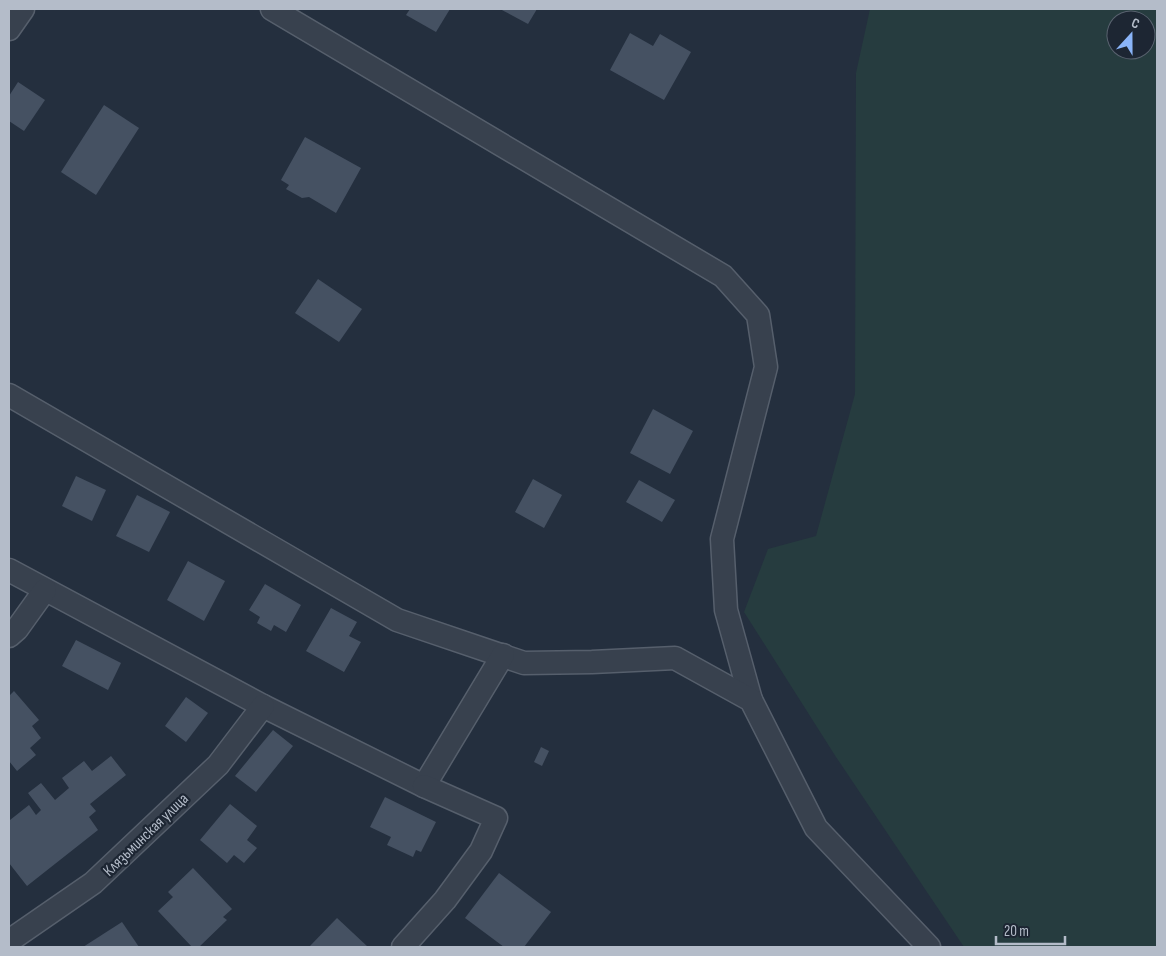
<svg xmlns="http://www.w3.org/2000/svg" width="1166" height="956" font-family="'Sofia Sans Condensed',sans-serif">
<rect width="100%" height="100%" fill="#242f3e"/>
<!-- green -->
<path fill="#263c3f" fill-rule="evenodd" d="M870 9H1157V947H964L836 757 744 612 768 549 816 536 855 394 856 73ZM1116 20H1146V50H1116Z"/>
<!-- building -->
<g fill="#455162">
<polygon points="410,9 450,9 436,32 406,15"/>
<polygon points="500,9 537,9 528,24"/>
<polygon points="630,33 653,46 660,34 691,52 664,100 610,70"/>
<polygon points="18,82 45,100 24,131 9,121 9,96"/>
<polygon points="104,105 139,128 96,195 61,172"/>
<polygon points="305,137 361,168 336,213 309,197 302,198 286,189 289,185 281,180"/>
<polygon points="318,279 362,309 339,342 295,313"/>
<polygon points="653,409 693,431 670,474 630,453"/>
<polygon points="76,476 106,490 92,521 62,506"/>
<polygon points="533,479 562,495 544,528 515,512"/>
<polygon points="639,480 675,500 662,522 626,502"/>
<polygon points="137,495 170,512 149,552 116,536"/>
<polygon points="188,561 225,581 204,621 167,600"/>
<polygon points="265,584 301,605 286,632 274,625 271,631 257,623 260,617 249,610"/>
<polygon points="331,608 357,622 349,636 361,642 344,672 306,651"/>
<polygon points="76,640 121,663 108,690 62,666"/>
<polygon points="14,691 39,720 32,726 41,738 30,748 36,755 17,771 9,761 9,696"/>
<polygon points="186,697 208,713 186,742 165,726"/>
<polygon points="273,730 293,746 256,792 235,776"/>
<polygon points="541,747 549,751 542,766 534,762"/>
<polygon points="111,756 126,775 90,804 96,811 89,817 98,830 27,886 9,863 9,817 10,820 29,805 36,815 41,810 28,793 41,783 55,800 69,788 62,778 84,761 92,771"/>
<polygon points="385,797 436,822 421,852 416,850 413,857 387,845 391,837 370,827"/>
<polygon points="230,804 257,826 247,840 257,848 244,863 234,855 227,863 200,840"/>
<polygon points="193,868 232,909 223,917 227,920 199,947 192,947 158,911 173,897 168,892"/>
<polygon points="499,873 551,912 524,947 504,947 465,918"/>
<polygon points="337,918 368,947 309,947"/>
<polygon points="122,922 139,947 83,947"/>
</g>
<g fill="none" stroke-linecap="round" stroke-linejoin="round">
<defs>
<g id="street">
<polyline points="272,9 723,276 758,315 766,367 722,539 726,610 751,700"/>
<polyline points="9,29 23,9"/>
<polyline points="9,395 397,620 524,663 592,662 675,658 751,700 816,828 929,947"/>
<polyline points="9,570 263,706 424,786 503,655"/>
<polyline points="9,636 17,629 45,590"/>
<polyline points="9,941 93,883 218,765 263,706"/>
<polyline points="403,947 445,900 481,851 496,818 424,786"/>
</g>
</defs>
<!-- street casing -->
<use href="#street" stroke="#565f6c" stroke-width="25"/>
<!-- street -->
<use href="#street" stroke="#38414e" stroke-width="22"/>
</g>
<g text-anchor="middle" stroke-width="4.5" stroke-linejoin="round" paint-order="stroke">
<!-- street labels -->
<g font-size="16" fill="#b4bcc9" stroke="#1d2633">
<text transform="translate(145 834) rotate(-44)" y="6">Клязьминская улица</text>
</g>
</g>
<!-- border -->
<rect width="1166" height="956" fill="none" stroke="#b4bcc9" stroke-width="20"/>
<!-- north arrow -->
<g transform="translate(1131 35) rotate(21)"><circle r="24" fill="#1d2633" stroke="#59626f"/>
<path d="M0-4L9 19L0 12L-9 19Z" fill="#8ab4f8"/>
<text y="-8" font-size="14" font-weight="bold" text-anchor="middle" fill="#b4bcc9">С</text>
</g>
<!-- scale -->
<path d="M996 936v8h69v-8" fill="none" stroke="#b4bcc9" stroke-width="2.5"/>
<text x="1004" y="936" font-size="15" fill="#b4bcc9" stroke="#1d2633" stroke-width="4" paint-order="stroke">20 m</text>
</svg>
